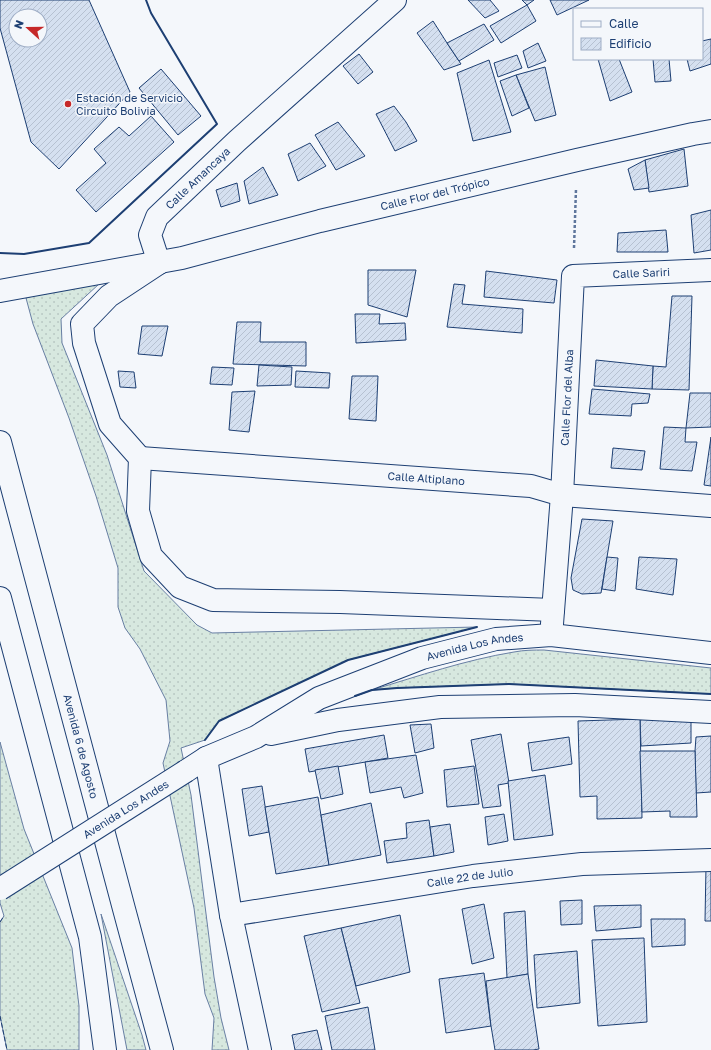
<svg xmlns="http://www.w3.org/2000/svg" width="711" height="1050" font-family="'Golos Text',sans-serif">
<defs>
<pattern id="grass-dots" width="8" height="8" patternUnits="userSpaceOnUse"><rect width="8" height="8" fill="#d7e8df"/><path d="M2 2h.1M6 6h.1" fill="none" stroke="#b8c8c3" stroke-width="1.8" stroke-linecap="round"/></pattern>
<pattern id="building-hatch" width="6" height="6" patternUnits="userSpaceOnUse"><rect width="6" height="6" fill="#d5e0f0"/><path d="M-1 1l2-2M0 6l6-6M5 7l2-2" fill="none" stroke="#b6c1d1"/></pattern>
</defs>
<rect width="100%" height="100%" fill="#f4f7fb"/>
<!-- grass -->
<g fill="url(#grass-dots)" stroke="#687fa3">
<polygon points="112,272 61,319 62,343 107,455 144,571 197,625 212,633 477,627 348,660 219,721 205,740 181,748 191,795 214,977 221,1018 229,1050 212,1050 214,1018 205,994 194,908 163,763 170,741 166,700 140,649 125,628 118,607 118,568 96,496 69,418 33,324 26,298"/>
<path d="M544 650 711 668V694L509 684 397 688 372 690C419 676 465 660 514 652 524 650 534 650 544 650Z"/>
<polygon points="0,742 24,829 72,948 79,1006 79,1050 7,1050 0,1016 0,922 4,916 0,903"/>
<polygon points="101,914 142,1035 146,1050 127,1050"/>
</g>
<!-- building -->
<g fill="url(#building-hatch)" stroke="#1d3f73" fill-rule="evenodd">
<path d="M0 0H89L130 92 59 169 31 142 0 28ZM16 16H40V40H16Z"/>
<polygon points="468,0 490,0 499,11 485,18"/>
<polygon points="522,0 534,0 527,5"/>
<polygon points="550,0 589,0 557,15"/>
<polygon points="527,5 536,21 501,43 490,26"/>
<polygon points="433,21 447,43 461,64 444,70 417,33"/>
<polygon points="484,24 494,40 459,61 447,43"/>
<polygon points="711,39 711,64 690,71 687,59 702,59 702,41"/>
<polygon points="538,43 546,61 528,68 523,51"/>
<polygon points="359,54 373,72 358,84 343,66"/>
<polygon points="517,55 522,68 498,77 494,63"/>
<polygon points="598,59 619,59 632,92 610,101"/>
<polygon points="653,59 669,59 671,81 655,82"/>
<polygon points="489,60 511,132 473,141 457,73"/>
<polygon points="545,67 556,115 535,121 516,75"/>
<polygon points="161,69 201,116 178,135 139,88"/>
<polygon points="516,75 529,108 512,116 500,81"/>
<polygon points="394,106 406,122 417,141 395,151 376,114"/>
<polygon points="151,116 174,142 96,212 76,190 106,163 94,149 119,127 129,136"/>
<polygon points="338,122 365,156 336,170 315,135"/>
<polygon points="310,143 326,166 298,181 288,154"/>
<polygon points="684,149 688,186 649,192 645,160"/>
<polygon points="645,160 649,188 634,190 628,169"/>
<polygon points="263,167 278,195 249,204 244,181"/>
<polygon points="237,183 240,201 221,207 216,190"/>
<polygon points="711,210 711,250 694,253 691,215"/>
<polygon points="666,230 668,252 617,252 618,233"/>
<polygon points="368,270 416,270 407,317 368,305"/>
<polygon points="486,271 557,280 554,303 484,297"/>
<polygon points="454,284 465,285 462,304 523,309 522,333 447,327"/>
<polygon points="672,296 692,296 689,390 652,389 653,366 666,367"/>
<polygon points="355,314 380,314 379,324 405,323 406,340 356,343"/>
<polygon points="237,322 261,322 260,342 306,342 306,366 233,364"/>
<polygon points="142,326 168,326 162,356 138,354"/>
<polygon points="596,360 653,366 652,389 594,386"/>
<polygon points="259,365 292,367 291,385 257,386"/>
<polygon points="212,367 234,368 232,385 210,384"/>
<polygon points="118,371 134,372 136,388 120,387"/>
<polygon points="296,371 330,373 329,388 295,387"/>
<polygon points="352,376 378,376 376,421 349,419"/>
<polygon points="592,389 650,394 648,403 632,404 631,416 589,414"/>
<polygon points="255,391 249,432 229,430 232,392"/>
<polygon points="690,393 711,393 711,427 686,428"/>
<polygon points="664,427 686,428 685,442 697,442 692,471 660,469"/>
<polygon points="711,437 711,486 704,485"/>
<polygon points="613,448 645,451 642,470 611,468"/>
<polygon points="582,519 613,521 601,593 582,594 573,590 571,578"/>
<polygon points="607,557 618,558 615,591 602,589"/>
<polygon points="639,557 677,559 673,595 636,589"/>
<polygon points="691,715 691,743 641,746 640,719"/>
<polygon points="640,719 642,818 597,819 597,796 580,797 578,721"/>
<polygon points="431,724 434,748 415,753 410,725"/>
<polygon points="501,734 509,783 498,785 501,806 483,808 471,740"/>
<polygon points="384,735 388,758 309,772 305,749"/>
<polygon points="711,736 711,792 696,793 695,751 696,737"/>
<polygon points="569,737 572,764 532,771 528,743"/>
<polygon points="640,751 695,751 697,817 670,817 670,811 642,812"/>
<polygon points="416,755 423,793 404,798 401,787 370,793 365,762"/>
<polygon points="338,766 343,794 321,799 315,770"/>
<polygon points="474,766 479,804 447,807 444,770"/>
<polygon points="545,775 553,835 514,840 508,781"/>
<polygon points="262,786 269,832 249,836 242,789"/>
<polygon points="318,797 329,865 276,874 265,807"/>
<polygon points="371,803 381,855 329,865 321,815"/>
<polygon points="504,814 508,841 488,845 485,817"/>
<polygon points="429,820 434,856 387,863 384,841 407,838 406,823"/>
<polygon points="450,824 454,852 434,856 430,827"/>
<polygon points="706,866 711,866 711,921 705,921"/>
<polygon points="582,900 582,924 561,925 560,901"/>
<polygon points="484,904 494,958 472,964 462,909"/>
<polygon points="641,905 641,927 596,931 594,906"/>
<polygon points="525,911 528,974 507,978 504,913"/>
<polygon points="400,915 410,972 356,986 341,928"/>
<polygon points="651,919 685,919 685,945 652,947"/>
<polygon points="341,928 360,1003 322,1012 304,936"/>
<polygon points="644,938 647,1022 598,1026 592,940"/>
<polygon points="577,951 580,1003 537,1008 534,955"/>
<polygon points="484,973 491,1026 446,1033 439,979"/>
<polygon points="528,974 539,1049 533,1050 495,1050 491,1026 486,981"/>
<polygon points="368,1007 375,1050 332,1050 325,1016"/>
<polygon points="317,1030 322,1050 295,1050 292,1035"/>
</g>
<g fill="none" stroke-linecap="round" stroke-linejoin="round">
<defs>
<g id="minor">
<polyline points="159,263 109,296 82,324 84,343 110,424 140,458 138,511 151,556 180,587 213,600 340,602 553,610"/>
<path id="s1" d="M159 263 150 235 157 217 237 141 395 0"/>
<path id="s2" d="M0 291 182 258 320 221 577 160 693 134 711 131"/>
<path id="s3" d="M140 458 531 486 562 495 711 506"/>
<path id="s4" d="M552 624 562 495 573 276 711 270"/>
<polyline points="206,758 231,915 260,1050"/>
<path id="s5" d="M231 915 473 876 582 864 711 860"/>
</g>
<g id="tertiary">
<polyline points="271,734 338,720 440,707 575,705 711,712"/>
<path id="s6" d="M186 771 206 758 256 737 319 698 422 658 496 639 551 635 711 653"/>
</g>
<g id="primary">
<path id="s7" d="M0 442 124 909 162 1050"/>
<polyline points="0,598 90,937 105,1050"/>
</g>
</defs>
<!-- minor casing -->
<use href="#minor" stroke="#1d3f73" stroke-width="24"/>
<!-- tertiary casing -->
<use href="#tertiary" stroke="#1d3f73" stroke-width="24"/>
<!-- primary casing -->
<use href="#primary" stroke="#1d3f73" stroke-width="24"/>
<!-- path -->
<polyline stroke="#5e769c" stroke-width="2.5" stroke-dasharray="3 2" stroke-linecap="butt" points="574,248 576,189"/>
<!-- minor -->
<use href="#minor" stroke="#f4f7fb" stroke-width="22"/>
<!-- tertiary -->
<use href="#tertiary" stroke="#f4f7fb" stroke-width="22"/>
<!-- primary -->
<use href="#primary" stroke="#f4f7fb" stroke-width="22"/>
<defs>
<g id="tertiary-bridge">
<path id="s8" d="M0 889 186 771"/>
</g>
</defs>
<!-- tertiary-bridge casing -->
<use href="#tertiary-bridge" stroke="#1d3f73" stroke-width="24" stroke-linecap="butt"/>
<!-- tertiary-bridge -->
<use href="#tertiary-bridge" stroke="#f4f7fb" stroke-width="22"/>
<!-- fence -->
<g stroke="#1d3f73" stroke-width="1" stroke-dasharray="5 2" stroke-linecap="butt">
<polyline points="0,922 4,916"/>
<polyline points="0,1016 7,1050"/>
</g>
<!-- wall -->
<g stroke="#1d3f73" stroke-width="2">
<polyline points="0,253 24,254 89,243 217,124 151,13 146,0"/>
<polyline points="355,696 372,690 397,688 509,684 711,694"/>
<polyline points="205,740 219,721 348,660 477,627"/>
</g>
</g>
<!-- markers -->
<circle fill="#c62828" stroke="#f4f7fb" stroke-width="1.5" cx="68" cy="104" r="4"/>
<g text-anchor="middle" stroke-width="3" stroke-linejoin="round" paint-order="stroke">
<!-- poi labels -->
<g font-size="11" fill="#1d3f73" stroke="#f4f7fb" text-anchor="start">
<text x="76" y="102">Estación de Servicio<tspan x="76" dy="13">Circuito Bolivia</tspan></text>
</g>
<!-- street labels -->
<g font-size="11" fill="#1d3f73" stroke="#f4f7fb">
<text dy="4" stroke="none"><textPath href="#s1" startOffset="105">Calle Amancaya</textPath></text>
<text dy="4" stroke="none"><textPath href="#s2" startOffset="446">Calle Flor del Trópico</textPath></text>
<text dy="4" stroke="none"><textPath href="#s4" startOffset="417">Calle Sariri</textPath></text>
<text dy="4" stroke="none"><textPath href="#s4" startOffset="227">Calle Flor del Alba</textPath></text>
<text dy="4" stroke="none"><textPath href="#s3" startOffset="287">Calle Altiplano</textPath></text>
<text dy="4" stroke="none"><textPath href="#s6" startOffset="317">Avenida Los Andes</textPath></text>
<text dy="4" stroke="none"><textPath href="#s7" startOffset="315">Avenida 6 de Agosto</textPath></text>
<text dy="4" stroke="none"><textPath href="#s8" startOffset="149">Avenida Los Andes</textPath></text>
<text dy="4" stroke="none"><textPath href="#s5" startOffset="242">Calle 22 de Julio</textPath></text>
</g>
</g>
<!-- legend -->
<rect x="573" y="8" width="130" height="52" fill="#f4f7fb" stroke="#9eadc5"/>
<rect x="581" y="21" width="20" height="6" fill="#f4f7fb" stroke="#9eadc5"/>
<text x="609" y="28" font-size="12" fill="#1d3f73">Calle</text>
<rect x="581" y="38" width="20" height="12" fill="url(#building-hatch)" stroke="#9eadc5"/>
<text x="609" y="48" font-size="12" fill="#1d3f73">Edificio</text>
<!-- north arrow -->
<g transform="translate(28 28) rotate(291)"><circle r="19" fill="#f4f7fb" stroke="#9eadc5"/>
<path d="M0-3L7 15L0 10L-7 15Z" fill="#c62828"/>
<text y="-6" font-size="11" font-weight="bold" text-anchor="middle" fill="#1d3f73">N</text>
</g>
</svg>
